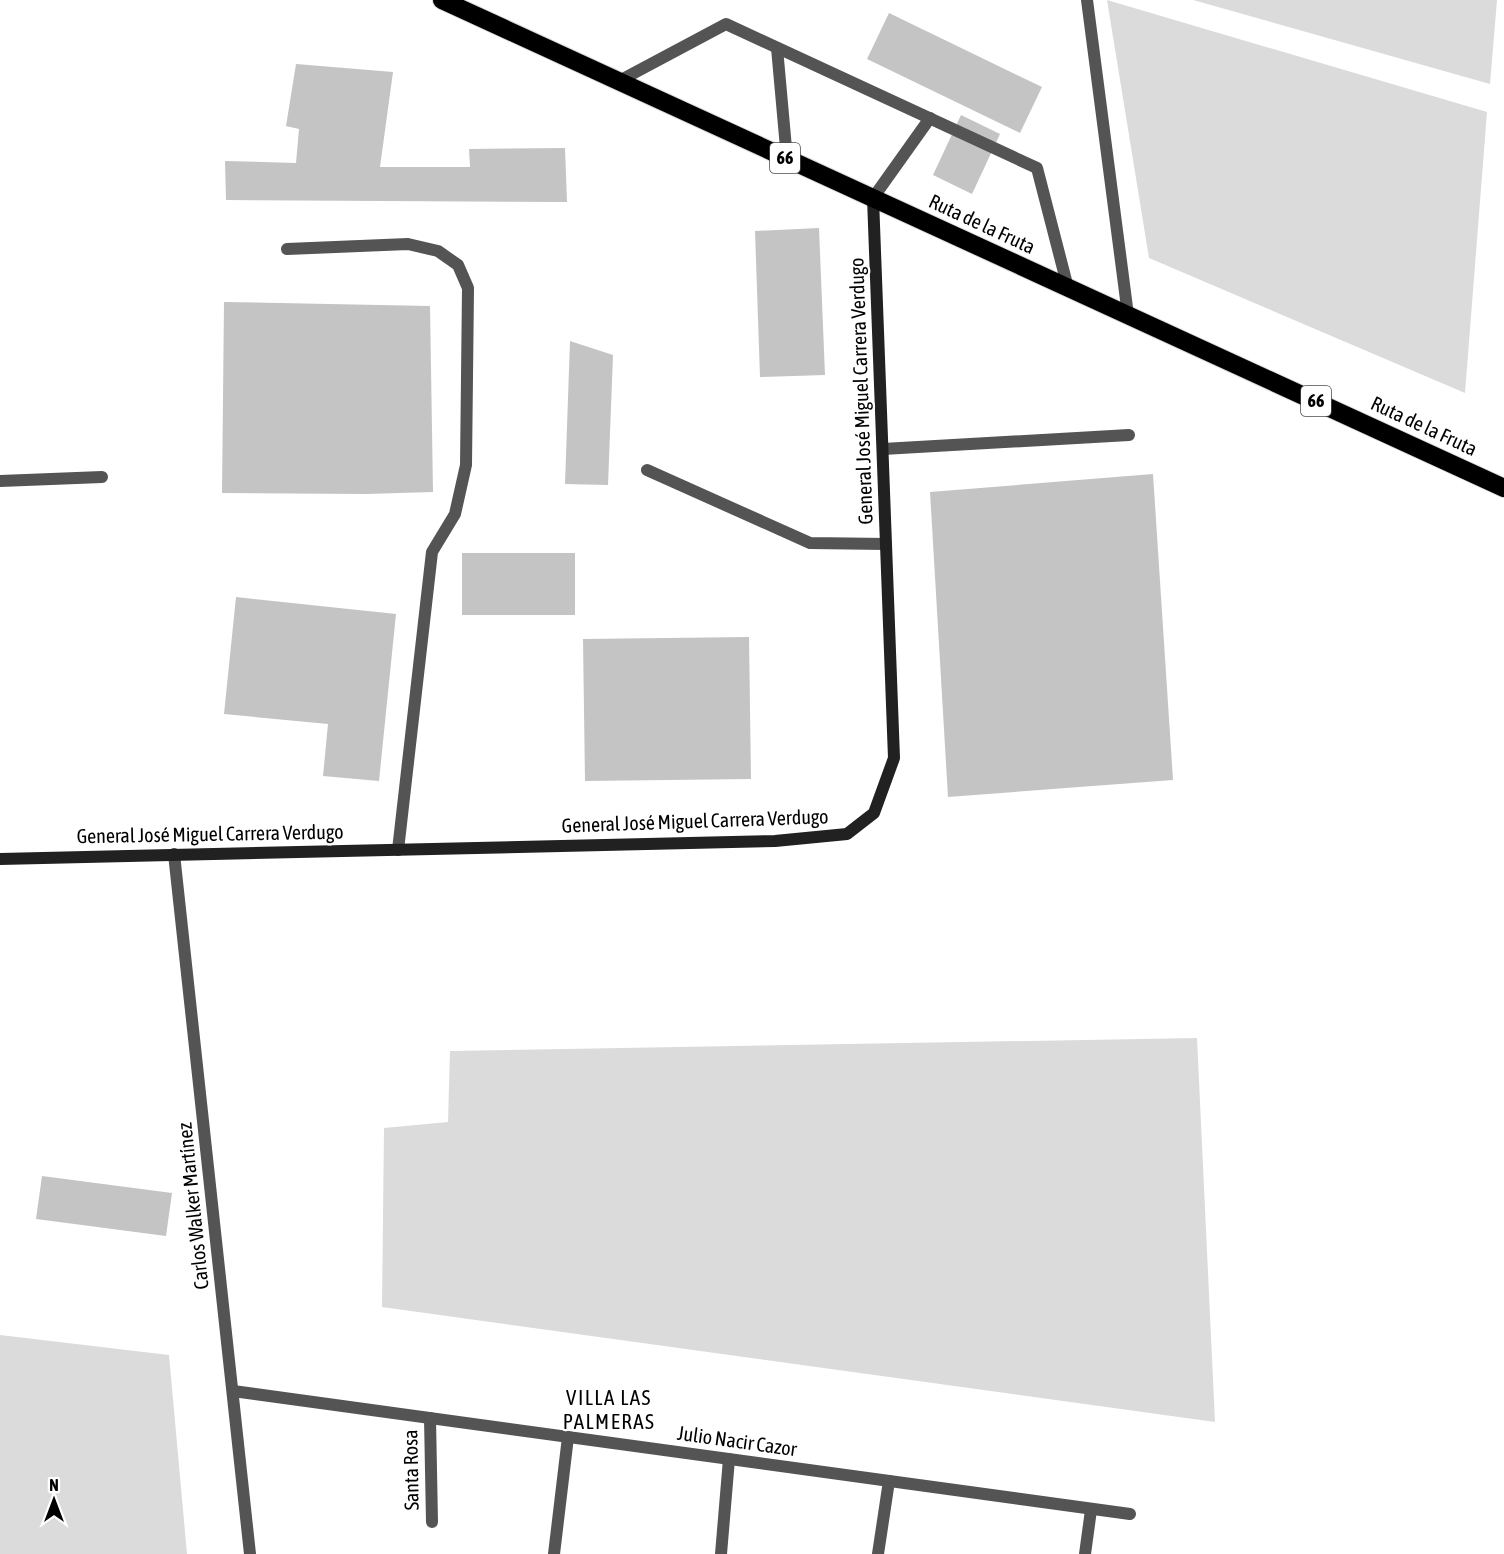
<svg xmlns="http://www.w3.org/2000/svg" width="1504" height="1554" font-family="'Asap Condensed',sans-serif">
<rect width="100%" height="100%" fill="#fff"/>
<!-- green -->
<g fill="#dbdbdb">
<polygon points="1107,0 1487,112 1465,393 1149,258"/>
<polygon points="1193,0 1497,0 1490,84"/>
<polygon points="1197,1038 1215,1422 382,1307 384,1128 448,1122 450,1051"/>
<polygon points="0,1335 169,1355 187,1554 0,1554"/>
</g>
<!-- building -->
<g fill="#c4c4c4">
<polygon points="889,13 1042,87 1020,133 867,59"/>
<polygon points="296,64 393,72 380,167 470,167 469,149 565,148 567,202 226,200 225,161 296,163 299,129 286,126"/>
<polygon points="961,115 1000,134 972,194 933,175"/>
<polygon points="819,228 825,375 760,377 755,231"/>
<polygon points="224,302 430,306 433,492 366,494 222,493"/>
<polygon points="570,341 613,355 608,485 565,484"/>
<polygon points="1153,474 1173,780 948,797 930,492"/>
<rect x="462" y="553" width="113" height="62"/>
<polygon points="236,597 396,614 379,781 323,776 328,724 224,714"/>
<polygon points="749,637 751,779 585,781 583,639"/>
<polygon points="42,1176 172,1193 166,1236 36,1219"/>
</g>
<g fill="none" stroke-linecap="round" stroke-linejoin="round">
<defs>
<polyline id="highway" points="442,0 1504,488"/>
</defs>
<!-- highway casing -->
<use href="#highway" stroke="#dbdbdb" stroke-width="20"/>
<!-- lane -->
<g stroke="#545454" stroke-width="12">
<polyline points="777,48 787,159"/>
<polyline points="619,81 726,24 1037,168 1068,288"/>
<polyline points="873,198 930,118"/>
<polyline points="287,249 408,244 438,251 458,265 468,288 466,465 455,514 432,552 398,850"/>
<polyline points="883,449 1129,435"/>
<polyline points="647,470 810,543 886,544"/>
</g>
<!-- street -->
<g stroke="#545454" stroke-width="12">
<polyline points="1087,0 1128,315"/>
<polyline points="0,481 102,477"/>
<polyline points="174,854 250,1554"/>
<polyline points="233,1391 1130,1514"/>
<polyline points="430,1418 432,1522"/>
<polyline points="554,1554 568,1437"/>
<polyline points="721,1554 729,1459"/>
<polyline points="878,1554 889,1481"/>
<polyline points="1085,1554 1091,1510"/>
</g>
<!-- secondary -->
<polyline stroke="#212121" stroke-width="12" points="0,859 775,841 847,834 874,813 894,758 873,198"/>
<!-- highway -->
<use href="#highway" stroke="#000" stroke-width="18"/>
</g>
<g text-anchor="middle" stroke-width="4.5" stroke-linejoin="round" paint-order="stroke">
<!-- shield labels -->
<g fill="#fff" stroke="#4c4c4c" stroke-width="1.5">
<rect x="770" y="143" width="30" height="30" rx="4.5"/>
<rect x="1301" y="386" width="30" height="30" rx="4.5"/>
</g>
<g font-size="18" font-weight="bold" fill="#000">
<text x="785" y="164">66</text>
<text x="1316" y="407">66</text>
</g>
<!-- street labels -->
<g font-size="20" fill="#000" stroke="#fff">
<text transform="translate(982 224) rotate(25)" y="7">Ruta de la Fruta</text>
<text transform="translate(861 391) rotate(-92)" y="7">General José Miguel Carrera Verdugo</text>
<text transform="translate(1424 426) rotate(25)" y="7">Ruta de la Fruta</text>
<text transform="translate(695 821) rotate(-2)" y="7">General José Miguel Carrera Verdugo</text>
<text transform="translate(210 834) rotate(-1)" y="7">General José Miguel Carrera Verdugo</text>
<text transform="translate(193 1206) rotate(-96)" y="7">Carlos Walker Martínez</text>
<text transform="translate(737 1441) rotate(8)" y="7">Julio Nacir Cazor</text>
<text transform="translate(411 1470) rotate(-91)" y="7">Santa Rosa</text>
</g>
<!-- neighbourhood labels -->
<g font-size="21" letter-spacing="1.5" fill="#000" stroke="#fff">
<text x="609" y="1405">VILLA LAS<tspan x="609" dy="24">PALMERAS</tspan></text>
</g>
</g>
<!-- north arrow -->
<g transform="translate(54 1500)" stroke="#ffffff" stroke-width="4.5" paint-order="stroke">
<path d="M0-4.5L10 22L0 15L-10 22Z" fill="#000000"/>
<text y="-9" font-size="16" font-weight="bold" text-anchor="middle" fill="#000000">N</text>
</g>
</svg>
